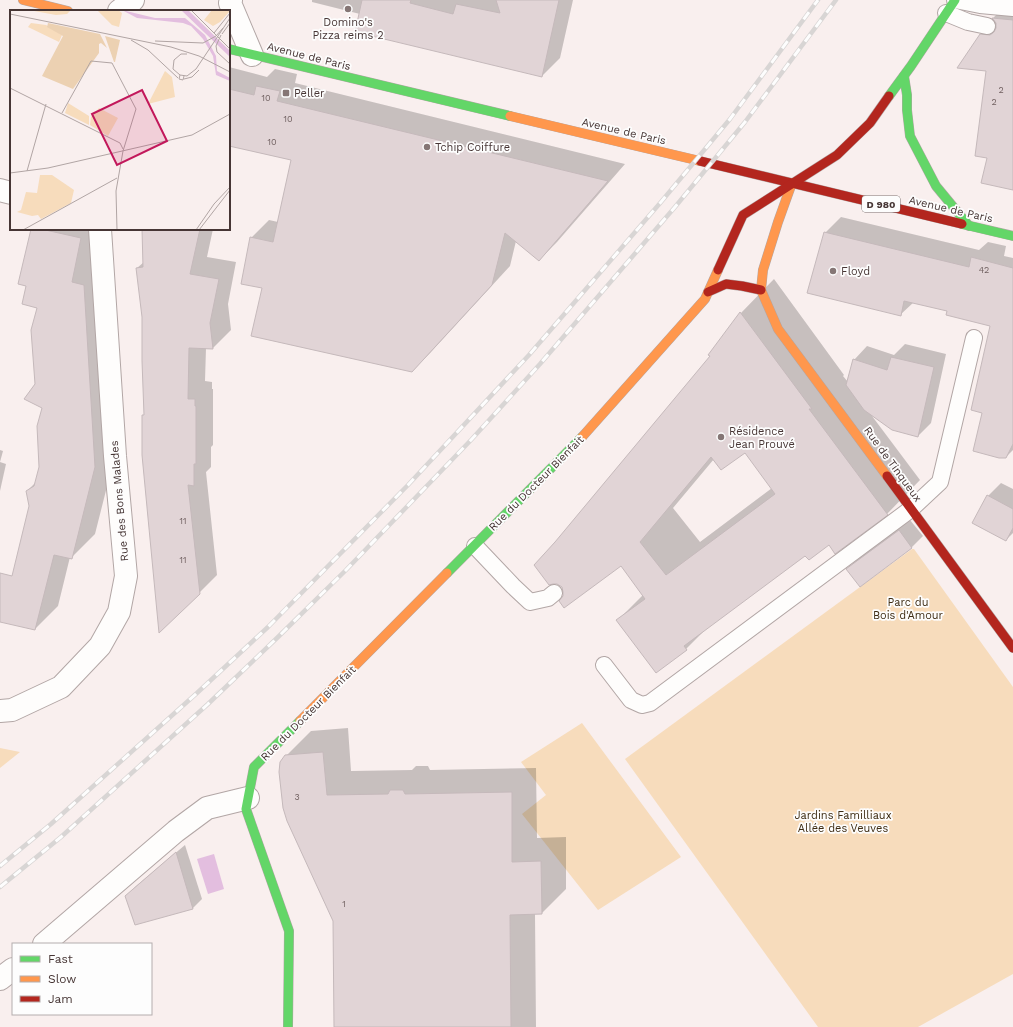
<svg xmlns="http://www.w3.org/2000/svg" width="1013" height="1027" font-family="'Work Sans',sans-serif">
<rect width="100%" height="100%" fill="#f9efee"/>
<!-- green -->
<g fill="#f7dcbc">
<polygon points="912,549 914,549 1013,687 1013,974 918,1027 818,1027 625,759"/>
<polygon points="582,723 681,857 598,910 522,814 546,795 521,762"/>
<polygon points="0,748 20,752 0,768"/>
</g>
<!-- water -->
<polygon fill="#e3bedf" points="214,854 224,889 208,894 197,859"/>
<!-- shadow -->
<g fill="#0003" fill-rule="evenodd">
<polygon points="312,0 573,0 560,58 542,76 360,14 312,2"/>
<polygon points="1012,0 1013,0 1013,189 988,157 988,70 981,35 995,21 993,18"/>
<polygon points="229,67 267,77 275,69 297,74 295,83 625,164 557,242 539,260 516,241 510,266 430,353 412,371 263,287 251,238 269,220 278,222 292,160 231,146 229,157"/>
<polygon points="841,217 979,250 988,242 1006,246 1004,256 1013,258 1013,450 1005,458 974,450 983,412 991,325 948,310 914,302 900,315 825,233"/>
<polygon points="32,229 101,229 118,443 95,534 71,558 70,557 58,606 35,629 30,506 27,491 36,482 40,467 43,407 38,307 27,285"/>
<polygon points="143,229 213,229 207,257 236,262 228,304 231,330 213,348 206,348 205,381 212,382 212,389 213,389 213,445 211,447 211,467 206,472 217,575 199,593 143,416 145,413 143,316 137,268 144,262"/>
<path d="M774 279 844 375 843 376 848 382 854 360 867 346 894 355 905 344 946 354 931 423 918 436 872 416 920 480 887 514 829 544 806 554 711 624 686 649 656 672 618 620 643 595 622 565 564 596 556 543 711 356 710 355 741 313ZM745 451 772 488 700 542 673 508 714 459Z"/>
<polygon points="0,450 3,451 0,462"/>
<polygon points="0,462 6,464 0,491"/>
<polygon points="1001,483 1013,489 1013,533 1006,540 988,496"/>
<polygon points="910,520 923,536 911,548 847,569 859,558"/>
<polygon points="348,728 351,771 412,770 416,766 428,766 430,770 536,768 537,838 566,837 566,889 542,913 535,914 536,1027 335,1027 334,921 286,756 311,731"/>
<polygon points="185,845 202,899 193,908 135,924 126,897 135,887"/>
</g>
<!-- building -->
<g fill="#e1d4d6" stroke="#c5b9bb" fill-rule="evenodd">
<polygon points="362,0 411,0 410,3 453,14 456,4 500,13 496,0 559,0 542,77 355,32"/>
<polygon points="992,18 1013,20 1013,190 981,183 987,158 975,156 986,71 957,68 980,34 990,35 994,32 996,28 996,23"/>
<polygon points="256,86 280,91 277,101 608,181 539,261 505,233 492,285 412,372 251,336 262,288 241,284 250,237 273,242 291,160 229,146 229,89 254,95"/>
<polygon points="31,229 41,229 81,238 72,282 84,285 95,467 72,559 54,555 35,630 0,622 0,573 12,576 29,506 26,491 34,486 39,467 37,426 42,408 24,399 35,384 31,330 37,308 22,304 26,286 18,284"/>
<polygon points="142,229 200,229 190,274 219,279 210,323 213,349 189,348 188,399 195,399 195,406 196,406 196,464 194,464 194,486 188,485 200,594 159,633 142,455 142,415 144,415 142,361 142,317 136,268 143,267"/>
<polygon points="824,232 969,267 971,257 1013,268 1013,444 1006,458 999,458 973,451 982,413 971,410 990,326 946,315 947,311 904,301 901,316 807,293"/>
<path d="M740 312 812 409H809L888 515 835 554 829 545 809 560 805 556 684 646 687 650 656 673 616 620 645 599 621 566 564 608 559 601 563 596V592L562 587 557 584H553L549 585 534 565 555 542 710 356 708 355ZM745 453 775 494 666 575 640 542 711 457 721 470Z"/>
<polygon points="891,357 934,367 918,437 892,430 864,410 846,385 853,359 887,370"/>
<polygon points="987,495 1013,509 1013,528 1006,541 972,523"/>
<polygon points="899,530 912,548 860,587 846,569"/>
<polygon points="323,752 327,795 388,794 390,790 403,790 405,794 512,792 512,862 541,861 542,914 510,915 511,1027 334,1027 333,921 287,821 283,808 279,772 280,762 285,755"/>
<polygon points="176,852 193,909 135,925 125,896"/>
</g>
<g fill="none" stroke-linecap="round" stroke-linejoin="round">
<defs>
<g id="lane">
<polyline points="955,0 980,5 1013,8"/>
<polyline points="946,13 968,22 987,26"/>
<polyline points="475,546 513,586 530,602 548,598 554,593"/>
<polyline points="604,665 631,700 642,705 650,703 911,509 940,482 974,338"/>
</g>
<g id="street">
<polyline points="231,0 230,3 252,55"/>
<polyline points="119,11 133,0"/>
<polyline points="0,190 11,193"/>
<polyline points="0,711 12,710 61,687 100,646 119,612 126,576 115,456 100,229"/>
<polyline points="44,944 176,831 207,808 248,798"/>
<polyline points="0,979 13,969"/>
</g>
<g id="fast">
<polyline points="229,49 510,116"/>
<polyline points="904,76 907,95 907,110 910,136 936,186 969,226"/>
<polyline points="889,96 911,66 955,0"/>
<polyline points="962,224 1013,236"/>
<polyline points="447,573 582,437"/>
<polyline points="288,1027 289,931 246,809 254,767 300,721"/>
</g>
<g id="slow">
<polyline points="23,0 68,11"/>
<polyline points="510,116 700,161"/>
<polyline points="792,183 778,222 763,270 761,290 778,329 887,476"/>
<polyline points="582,437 705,299 718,270"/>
<polyline points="300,721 447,573"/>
</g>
<g id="jam">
<polyline points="700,161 962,224"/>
<polyline points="718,270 743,215 837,155 870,123 889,96"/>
<polyline points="708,292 726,284 742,286 761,290"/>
<polyline points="887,476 1013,648"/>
</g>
</defs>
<!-- lane casing -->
<use href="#lane" stroke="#b2a6a5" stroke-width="18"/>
<!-- street casing -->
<use href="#street" stroke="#b2a6a5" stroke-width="24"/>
<!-- fast casing -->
<use href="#fast" stroke="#b2a6a5" stroke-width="10"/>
<!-- slow casing -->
<use href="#slow" stroke="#b2a6a5" stroke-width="10"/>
<!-- jam casing -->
<use href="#jam" stroke="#b2a6a5" stroke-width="10"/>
<!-- lane -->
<use href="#lane" stroke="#fefdfc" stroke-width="16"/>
<!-- street -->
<use href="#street" stroke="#fefdfc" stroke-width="22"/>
<!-- fast -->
<use href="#fast" stroke="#63d668" stroke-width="9"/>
<!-- slow -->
<use href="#slow" stroke="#ff974d" stroke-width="9"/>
<!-- jam -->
<use href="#jam" stroke="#b3261e" stroke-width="9"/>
<defs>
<g id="rail">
<polyline points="0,866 51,824 197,693 268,627 408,485 529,355 661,202 730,119 818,0"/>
<polyline points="0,887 61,837 208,704 277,638 346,570 471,440 540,364 675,207 745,122 836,0"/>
</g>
</defs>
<!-- rail casing -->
<use href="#rail" stroke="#d8d5d4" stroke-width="4.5"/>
<!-- rail -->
<use href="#rail" stroke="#fdfdfd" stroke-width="3" stroke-dasharray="9" stroke-linecap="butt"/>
</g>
<!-- markers -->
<g fill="#857675" stroke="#fdfdfd" stroke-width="1.5">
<circle cx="348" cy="9" r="4"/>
<rect x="282" y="89" width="8" height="8" rx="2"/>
<circle cx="427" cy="147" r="4"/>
<circle cx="833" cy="271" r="4"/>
<circle cx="721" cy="437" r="4"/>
</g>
<g text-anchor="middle" stroke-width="3.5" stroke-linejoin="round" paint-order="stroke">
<!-- number labels -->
<g font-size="9" fill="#706060">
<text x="1001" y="93">2</text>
<text x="266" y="101">10</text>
<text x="994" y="105">2</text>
<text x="288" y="122">10</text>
<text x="272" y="145">10</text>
<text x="984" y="273">42</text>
<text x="183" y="524">11</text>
<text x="183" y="563">11</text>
<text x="297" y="800">3</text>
<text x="344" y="907">1</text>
</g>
<!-- shield labels -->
<rect fill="#fdfdfd" stroke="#7d7170" stroke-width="1" x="862" y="196" width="38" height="16" rx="3"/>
<g font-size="10" font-weight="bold" fill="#463534">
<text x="881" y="208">D 980</text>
</g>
<!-- poi labels -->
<g font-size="11" fill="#463534" stroke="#fdfdfd" text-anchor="start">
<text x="348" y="26" text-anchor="middle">Domino's<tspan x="348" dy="13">Pizza reims 2</tspan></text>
<text x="294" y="97">Peller</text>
<text x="435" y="151">Tchip Coiffure</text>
<text x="841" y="275">Floyd</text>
<text x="729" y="435">Résidence<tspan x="729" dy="13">Jean Prouvé</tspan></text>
</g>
<!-- street labels -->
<g font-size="11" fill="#463534" stroke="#fdfdfd">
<text transform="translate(309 56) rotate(14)" y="4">Avenue de Paris</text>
<text transform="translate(624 131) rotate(13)" y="4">Avenue de Paris</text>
<text transform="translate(951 209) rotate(13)" y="4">Avenue de Paris</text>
<text transform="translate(893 464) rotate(54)" y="4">Rue de Tinqueux</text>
<text transform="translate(536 483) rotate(-45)" y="4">Rue du Docteur Bienfait</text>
<text transform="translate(119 501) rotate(-95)" y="4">Rue des Bons Malades</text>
<text transform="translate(308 713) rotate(-45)" y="4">Rue du Docteur Bienfait</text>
</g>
<!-- park labels -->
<g font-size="11" fill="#3e2c13" stroke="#fdfdfd">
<text x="908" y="606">Parc du<tspan x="908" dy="13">Bois d'Amour</tspan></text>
<text x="843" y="819">Jardins Familliaux<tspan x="843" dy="13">Allée des Veuves</tspan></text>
</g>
</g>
<!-- overview -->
<g transform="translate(10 10)">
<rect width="220" height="220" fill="#f9efee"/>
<path d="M87 0H108L112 3 109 17 102 15ZM202 0H220V1L210 12 203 16 194 10ZM24 1 59 0 60 1 57 4 46 5ZM21 13 36 15 52 25 49 32 18 17ZM155 61 162 67 165 87 138 94ZM58 93 79 106V115L55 103ZM89 98 108 108 98 126 80 115 81 107ZM30 165H42L64 180 61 193 31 209 28 205 22 206 7 202 11 200 16 182 27 183Z" fill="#f7dcbc"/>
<path d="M38 13 90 24 97 38 91 33 89 34V43L63 79 32 66 53 26 37 17ZM95 26 110 30 105 52H104Z" fill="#ecd1b2"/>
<path d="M112 0 145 8H175L195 25 206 46 207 61 220 68V71L206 65 203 46 193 29 181 16 173 13 127 8ZM171 0H178L220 41V47Z" fill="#e3bedf"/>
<path fill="none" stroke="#b1a5a4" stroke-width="1" d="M181 0 220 39M0 4 161 37 189 46 220 62M204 23 220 3M212 24 220 13M211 25 206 36 207 42 220 54M121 30 138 40 168 68M145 31 193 33 206 26 213 18M170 65 163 59 164 50 171 44H177M174 66 173 70 169 69 170 65 177 66 186 59 220 8M174 69 182 67 189 60M0 78 110 133 113 139M52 103 81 51 102 53 126 99 113 141M17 161 36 94M0 163 38 158 182 125 220 104M13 220 107 168M107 220 106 181 113 141M186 220 204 194 220 177M189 220 220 180"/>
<path fill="#c2185b" fill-opacity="0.15" stroke="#c2185b" stroke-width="2" d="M132 80 157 131 107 155 82 104Z"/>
<rect width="220" height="220" fill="none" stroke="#463534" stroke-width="2"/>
</g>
<!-- legend -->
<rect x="12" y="943" width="140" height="72" fill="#fdfdfd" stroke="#b4adad"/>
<rect x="20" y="956" width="20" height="6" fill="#63d668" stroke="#b4adad"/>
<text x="48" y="963" font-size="12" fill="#463534">Fast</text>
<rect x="20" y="976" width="20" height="6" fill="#ff974d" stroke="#b4adad"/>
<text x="48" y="983" font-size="12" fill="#463534">Slow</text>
<rect x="20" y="996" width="20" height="6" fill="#b3261e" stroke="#b4adad"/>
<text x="48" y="1003" font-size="12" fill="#463534">Jam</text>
</svg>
